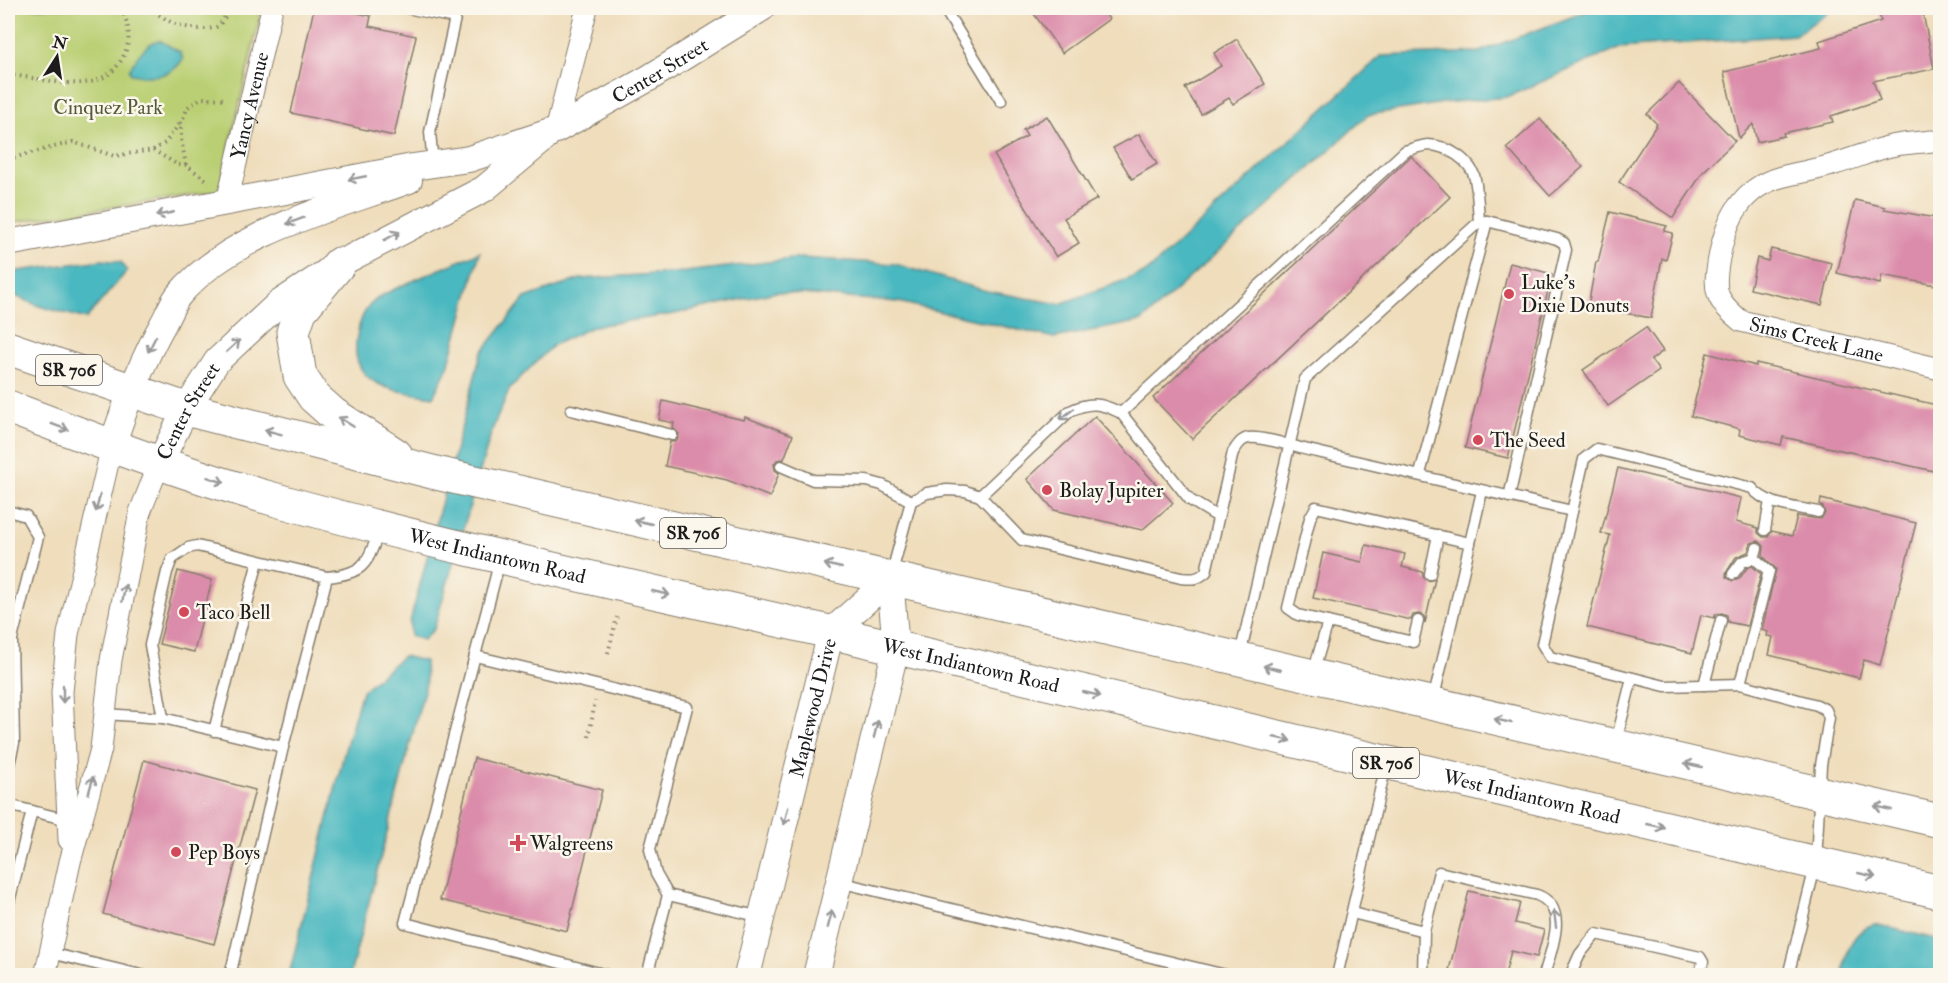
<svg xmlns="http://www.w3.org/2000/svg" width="1948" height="983" font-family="'IM FELL Double Pica',serif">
<rect width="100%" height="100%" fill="#fbf7ec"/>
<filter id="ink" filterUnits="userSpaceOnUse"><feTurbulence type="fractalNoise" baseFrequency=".0167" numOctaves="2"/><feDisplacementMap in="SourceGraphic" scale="12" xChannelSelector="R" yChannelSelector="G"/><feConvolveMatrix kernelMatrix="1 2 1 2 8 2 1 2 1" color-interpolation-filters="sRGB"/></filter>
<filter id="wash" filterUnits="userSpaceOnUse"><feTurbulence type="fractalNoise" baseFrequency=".008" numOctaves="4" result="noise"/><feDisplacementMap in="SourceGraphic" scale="24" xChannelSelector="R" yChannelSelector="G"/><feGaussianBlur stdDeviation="1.35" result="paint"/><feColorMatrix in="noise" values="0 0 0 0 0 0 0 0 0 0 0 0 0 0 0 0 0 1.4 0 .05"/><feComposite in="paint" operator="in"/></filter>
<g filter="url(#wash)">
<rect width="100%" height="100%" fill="#efddbb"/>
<!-- green -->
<polygon fill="#bacf73" stroke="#6b7648" stroke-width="1.5" points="8,8 262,8 219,191 8,223"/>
<!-- water -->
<g fill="#49b8c0" stroke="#326a6e" stroke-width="1.5">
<polygon points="1595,8 1835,8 1795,35 1619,48 1507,97 1443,103 1368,115 1142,321 1054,338 898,302 776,292 674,314 594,326 553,345 510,388 492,430 434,629 423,640 410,636 410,622 481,353 525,298 580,279 685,272 801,258 895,264 987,291 1060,304 1147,272 1381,56 1479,52"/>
<path d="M159 40 180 52 183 59C171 78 151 78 131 74L129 70C137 57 145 44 159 40Z"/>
<path d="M480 252 448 367 433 397C396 391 347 387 357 336 359 324 363 311 372 303 384 292 402 286 417 279 438 270 459 261 480 252Z"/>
<polygon points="102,260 121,262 127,271 86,319 39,306 8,293 8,277 18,271"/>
<polygon points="403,656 425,661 426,683 350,975 289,975 346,746 362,691"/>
<path d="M1874 924 1940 940V975H1843C1845 953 1852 931 1874 924Z"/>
</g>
<g id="blocks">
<!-- building -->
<g fill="#db8caa">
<polygon points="314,8 334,8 371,16 369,26 416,36 394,136 291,113"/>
<polygon points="1043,8 1101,8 1109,19 1062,53 1034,14"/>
<polygon points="1878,8 1922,8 1934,69 1873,81 1880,100 1831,116 1833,122 1783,133 1784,136 1757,142 1753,124 1739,138 1724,72 1821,48 1819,41 1881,21"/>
<polygon points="1237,39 1265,84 1233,104 1229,98 1201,114 1185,88 1221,66 1214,53"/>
<polygon points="1679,83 1735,141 1703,172 1673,218 1619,182 1657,124 1647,114"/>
<polygon points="1047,116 1097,199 1064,218 1079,243 1056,257 994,155 1027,136 1023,130"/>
<polygon points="1540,119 1583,167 1550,196 1507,148"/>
<polygon points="1139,134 1157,164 1132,179 1113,148"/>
<polygon points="1410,157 1412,157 1450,197 1192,439 1153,398"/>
<polygon points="1855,200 1885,207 1884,209 1941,219 1941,286 1882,275 1880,284 1837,273"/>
<polygon points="1610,212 1667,226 1664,231 1673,233 1666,260 1662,258 1651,318 1588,306 1596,262 1598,262"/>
<polygon points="1771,249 1832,263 1822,305 1750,289 1757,258 1768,261"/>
<polygon points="1510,263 1552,274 1508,458 1465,448"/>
<polygon points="1646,327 1663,351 1651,360 1659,371 1608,406 1583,370"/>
<polygon points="1707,353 1756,366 1756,363 1941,406 1941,462 1938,472 1783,437 1781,445 1739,435 1740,429 1691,416"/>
<polygon points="663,401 744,420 745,417 793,435 784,459 777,460 774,464 775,470 779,473 770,497 727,480 665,466 670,442 677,441 679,434 673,428 674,423 659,420"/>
<polygon points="1095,416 1173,503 1142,530 1054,510 1027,479"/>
<polygon points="1618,468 1741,498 1736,522 1758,528 1758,533 1763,537 1768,537 1772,531 1792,536 1797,516 1821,519 1825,513 1823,507 1820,505 1821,499 1916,523 1880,665 1864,660 1859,678 1769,655 1773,637 1767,636 1768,632 1762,630 1776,569 1763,556 1764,546 1759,541 1751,543 1748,552 1736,557 1726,573 1726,577 1733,581 1739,579 1747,568 1752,566 1761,574 1747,626 1728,622 1727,615 1722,613 1716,614 1714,618 1701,615 1692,653 1587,627 1610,535 1601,533"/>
<polygon points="1366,545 1405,554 1402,567 1423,572 1423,577 1428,581 1435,579 1425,623 1424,616 1419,614 1413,615 1411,620 1313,598 1323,553 1362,562"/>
<polygon points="178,571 212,580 194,652 159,644"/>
<polygon points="474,758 602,790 567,931 440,900"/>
<polygon points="144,760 255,790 214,944 103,914"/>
<polygon points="1469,891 1520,903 1515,923 1544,930 1537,957 1511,951 1505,975 1475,975 1449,970"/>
</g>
</g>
</g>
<g filter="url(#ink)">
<use href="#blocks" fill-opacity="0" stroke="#867c6c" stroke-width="1.5"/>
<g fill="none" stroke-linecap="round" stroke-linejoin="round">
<defs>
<g id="service">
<polyline points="407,8 455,18 430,132 433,164"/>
<polyline points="944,8 1001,101"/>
<polyline points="571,410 672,435"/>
<polyline points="781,466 813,480 867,481 882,485 911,501"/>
<polyline points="1420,474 1487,221"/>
<path d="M980 496 1070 411C1090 401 1101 403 1121 413"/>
<polyline points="8,511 26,516 38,537 12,639 14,743 8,769"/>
<path d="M1218 517 1190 500 1121 413 1405 151C1412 149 1420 146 1428 145 1446 145 1471 160 1475 179 1478 193 1478 208 1479 222"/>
<polyline points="1765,530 1770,501"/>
<polyline points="1470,543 1482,491"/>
<polyline points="500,560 405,923 611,976"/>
<polyline points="1430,574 1438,535"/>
<polyline points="1733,574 1742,562 1754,558"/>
<path d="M891 576 911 501 927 493 947 490 965 491 980 496 1022 540 1181 578C1192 579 1197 580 1206 572L1233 452C1238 445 1241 439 1249 438 1263 436 1301 449 1317 452 1402 471 1487 492 1572 511"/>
<polyline points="1418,621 1413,642 1298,615 1288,608 1310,518 1316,507 1470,543 1433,701"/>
<polyline points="1240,655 1305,379 1479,222 1487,221 1557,239 1564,243 1566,250 1509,497"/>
<polyline points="475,656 687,707 650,849 656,874 668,895 647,976"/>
<polyline points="1313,673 1328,622"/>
<polyline points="1740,684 1769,571 1754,558 1757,548"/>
<polyline points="1704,685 1721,620"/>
<polyline points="105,714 163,718 283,747"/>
<polyline points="163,718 150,645 167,572 172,559 188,548 197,546 327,577"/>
<polyline points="214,731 258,561"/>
<polyline points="1616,742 1632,678"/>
<polyline points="8,805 68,820"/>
<polyline points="839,882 1230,976"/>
<polyline points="668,895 761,917"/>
<polyline points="8,906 32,811"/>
<polyline points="1352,913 1424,931"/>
<polyline points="50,953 145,976"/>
<path d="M230 976 283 747 327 577C367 573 366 563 380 530"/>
<polyline points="1337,976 1386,765"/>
<path d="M1423 976 1424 931 1439 872 1537 895C1571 908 1550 951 1544 976"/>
<polyline points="1570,976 1580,954 1596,934 1700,957 1703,962 1699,976"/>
<path d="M1788 976 1816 863 1821 765 1829 718 1826 710 1817 705 1740 684 1665 686 1550 657 1542 644 1584 459 1597 449 1752 488C1766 506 1796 507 1818 512"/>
</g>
<g id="minor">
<polyline points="556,130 587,8"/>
<path id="s1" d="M1932 141C1917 143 1901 143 1887 147 1869 152 1852 159 1835 164 1817 170 1799 172 1781 177 1741 188 1726 220 1719 258 1713 291 1715 300 1741 321L1940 369"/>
<path id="s2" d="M227 202 272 8"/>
<polyline points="69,840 62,692 68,634 112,446"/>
<polyline points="45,976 70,862 101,749 111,660 140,512 160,462"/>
</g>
<g id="tertiary">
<path id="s3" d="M8 243 413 167 469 159 556 130 649 78 762 8"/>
<path d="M112 446C126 403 141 363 163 324 168 315 172 304 178 296 230 233 335 207 409 180"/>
<path id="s4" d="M160 462 186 409 217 361 278 304 339 264 484 189 544 139"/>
<path id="s5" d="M747 976 831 632 890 579"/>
<polyline points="816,976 896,648 890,579"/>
</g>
<g id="primary">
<polyline points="339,264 300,311 293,332 300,376 314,397 333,414 396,455"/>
<polyline points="8,348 186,409 436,473 1940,821"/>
<path id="s6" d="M8 407C95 440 183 474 273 499 459 551 650 590 838 634 1205 720 1573 806 1940 892"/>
</g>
</defs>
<!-- service casing -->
<use href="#service" stroke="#867c6c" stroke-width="13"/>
<!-- minor casing -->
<use href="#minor" stroke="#867c6c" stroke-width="23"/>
<!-- tertiary casing -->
<use href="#tertiary" stroke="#867c6c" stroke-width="28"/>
<!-- primary casing -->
<use href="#primary" stroke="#867c6c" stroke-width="35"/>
<!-- path -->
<g stroke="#867c6c" stroke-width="4" stroke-dasharray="1.5 4.5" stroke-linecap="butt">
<path d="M149 8C155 12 162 17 169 21 180 27 204 32 216 27 223 23 226 15 228 8"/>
<path d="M8 75C46 77 100 101 123 57 132 40 129 24 121 8"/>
<polyline points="153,150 165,143 180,123"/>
<polyline points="8,159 73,142 114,156 153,150 178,165 186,165 208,181"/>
<polyline points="186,165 181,139 181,123 188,107 201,98 226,99"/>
<polyline points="608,653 617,617"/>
<polyline points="589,737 595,701"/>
</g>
<!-- service -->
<use href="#service" stroke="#fff" stroke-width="10"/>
<!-- minor -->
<use href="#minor" stroke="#fff" stroke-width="21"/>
<!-- tertiary -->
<use href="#tertiary" stroke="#fff" stroke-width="26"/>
<!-- primary -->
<use href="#primary" stroke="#fff" stroke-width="33"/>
</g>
<!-- one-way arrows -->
<defs><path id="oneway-shaft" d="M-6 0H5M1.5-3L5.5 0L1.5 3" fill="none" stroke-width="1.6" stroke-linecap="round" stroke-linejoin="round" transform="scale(1.5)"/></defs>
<g stroke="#999">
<use href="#oneway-shaft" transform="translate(357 178) rotate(169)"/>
<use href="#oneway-shaft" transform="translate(165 214) rotate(169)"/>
<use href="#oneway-shaft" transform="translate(295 221) rotate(160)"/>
<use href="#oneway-shaft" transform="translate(392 236) rotate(-28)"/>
<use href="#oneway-shaft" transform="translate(152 344) rotate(117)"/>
<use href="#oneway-shaft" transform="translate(233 346) rotate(-42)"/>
<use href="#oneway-shaft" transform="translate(1067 414) rotate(142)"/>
<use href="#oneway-shaft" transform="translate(346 422) rotate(-148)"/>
<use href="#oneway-shaft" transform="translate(60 427) rotate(21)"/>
<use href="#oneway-shaft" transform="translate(273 432) rotate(-165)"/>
<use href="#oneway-shaft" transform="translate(216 480) rotate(18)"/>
<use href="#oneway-shaft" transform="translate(98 503) rotate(104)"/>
<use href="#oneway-shaft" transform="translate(643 522) rotate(-167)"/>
<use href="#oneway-shaft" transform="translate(833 566) rotate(-167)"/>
<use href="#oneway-shaft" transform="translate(124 593) rotate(-79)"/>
<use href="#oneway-shaft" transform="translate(661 593) rotate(13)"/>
<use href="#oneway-shaft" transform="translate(1272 668) rotate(-167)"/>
<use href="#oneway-shaft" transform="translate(63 694) rotate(90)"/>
<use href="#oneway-shaft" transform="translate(1092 694) rotate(13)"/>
<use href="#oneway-shaft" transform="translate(1503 721) rotate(-167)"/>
<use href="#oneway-shaft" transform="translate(876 729) rotate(-76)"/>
<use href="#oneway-shaft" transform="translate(1282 739) rotate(13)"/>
<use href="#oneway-shaft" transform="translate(1693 765) rotate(-167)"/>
<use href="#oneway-shaft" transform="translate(91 785) rotate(-74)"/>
<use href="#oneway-shaft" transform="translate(1883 808) rotate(-167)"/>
<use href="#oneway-shaft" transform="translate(786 816) rotate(104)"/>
<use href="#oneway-shaft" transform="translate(1656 826) rotate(13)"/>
<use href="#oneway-shaft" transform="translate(1867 875) rotate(13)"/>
<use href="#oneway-shaft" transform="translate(830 919) rotate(-76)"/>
<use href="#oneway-shaft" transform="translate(1555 919) rotate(-97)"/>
</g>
</g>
<!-- markers -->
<g fill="#d1495b" stroke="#fbf7ec" stroke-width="2">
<circle cx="1509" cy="294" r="6"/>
<circle cx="1478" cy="440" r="6"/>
<circle cx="1047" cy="490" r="6"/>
<circle cx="184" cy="612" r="6"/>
<path d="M515 834h6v6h6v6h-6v6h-6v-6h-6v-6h6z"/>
<circle cx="176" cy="852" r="6"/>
</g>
<g text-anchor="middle" stroke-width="5" stroke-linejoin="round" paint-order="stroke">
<!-- shield labels -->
<g fill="#fbf7ec" stroke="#5f5e5a" stroke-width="1.5">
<rect x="36" y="355" width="66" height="30" rx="4.5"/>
<rect x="660" y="518" width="66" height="30" rx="4.5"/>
<rect x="1353" y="748" width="66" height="30" rx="4.5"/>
</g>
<g font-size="18" font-weight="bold" fill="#1c1c1c">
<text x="69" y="376">SR 706</text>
<text x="693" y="539">SR 706</text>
<text x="1386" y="769">SR 706</text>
</g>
<!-- street labels -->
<g font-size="20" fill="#1c1c1c" stroke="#fbf7ec">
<text dy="7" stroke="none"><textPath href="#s3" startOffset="680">Center Street</textPath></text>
<text dy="7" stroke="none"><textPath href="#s2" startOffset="99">Yancy Avenue</textPath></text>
<text dy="7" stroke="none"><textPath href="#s1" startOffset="414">Sims Creek Lane</textPath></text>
<text dy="7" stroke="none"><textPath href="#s4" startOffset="58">Center Street</textPath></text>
<text dy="7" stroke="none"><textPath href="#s6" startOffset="512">West Indiantown Road</textPath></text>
<text dy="7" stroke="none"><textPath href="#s6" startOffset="998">West Indiantown Road</textPath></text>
<text dy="7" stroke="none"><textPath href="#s5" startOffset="276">Maplewood Drive</textPath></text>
<text dy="7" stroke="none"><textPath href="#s6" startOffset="1574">West Indiantown Road</textPath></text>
</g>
<!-- park labels -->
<g font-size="20" fill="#535b3a" stroke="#fbf7ec">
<text x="108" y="114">Cinquez Park</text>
</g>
<!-- poi labels -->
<g font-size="20" fill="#1c1c1c" stroke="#fbf7ec" text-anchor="start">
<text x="1521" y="289">Luke's<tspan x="1521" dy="23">Dixie Donuts</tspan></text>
<text x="1490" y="447">The Seed</text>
<text x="1059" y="497">Bolay Jupiter</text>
<text x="196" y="619">Taco Bell</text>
<text x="530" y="850">Walgreens</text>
<text x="188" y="859">Pep Boys</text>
</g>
</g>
<!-- margin -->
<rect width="1948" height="983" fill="none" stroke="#fbf7ec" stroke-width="30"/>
<!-- north arrow -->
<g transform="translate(57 57) rotate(12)" stroke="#fbf7ec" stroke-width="4.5" paint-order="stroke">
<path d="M0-4.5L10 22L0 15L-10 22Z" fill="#1c1c1c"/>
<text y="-9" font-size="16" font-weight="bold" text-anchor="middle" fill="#1c1c1c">N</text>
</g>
</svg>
